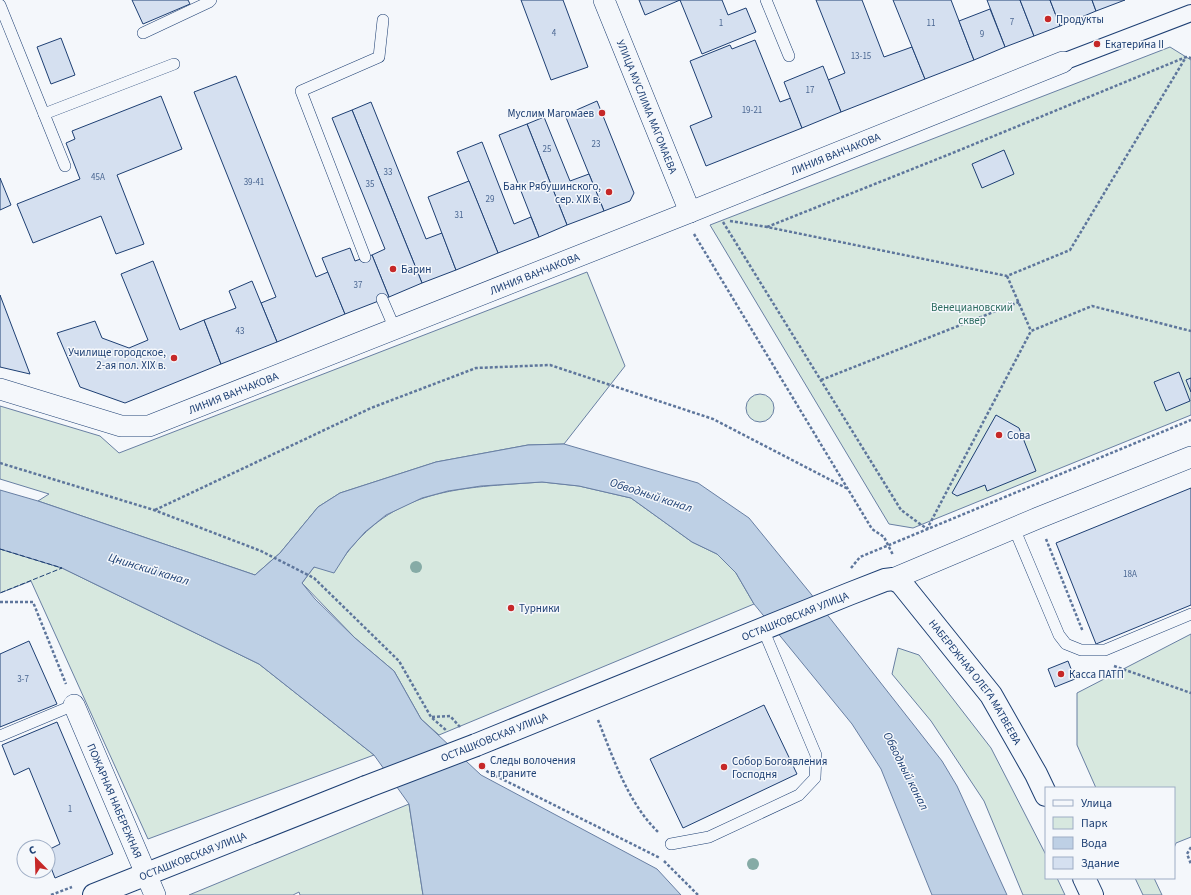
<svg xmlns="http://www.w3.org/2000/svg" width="1191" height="895" font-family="'Source Sans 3',sans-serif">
<rect width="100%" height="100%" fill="#f4f7fb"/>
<!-- green -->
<g fill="#d7e8df" stroke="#687fa3">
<polygon points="1170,47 1191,60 1191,415 913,528 889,524 710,225"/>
<polygon points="587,272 625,366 564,444 528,445 436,462 340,493 318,507 280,553 255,575 38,501 49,494 0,479 0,406 100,436 119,453"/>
<circle cx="760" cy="408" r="14"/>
<path d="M542 482 579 486 631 498 692 542 717 554 736 573 754 604 439 735 421 719 394 671 355 638 302 583 314 567 341 561C393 487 460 488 542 482Z"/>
<polygon points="0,549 62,568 259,664 374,755 148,839 31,581 0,593"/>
<polygon points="1191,634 1191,837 1176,843 1174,848 1174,788 1096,788 1077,745 1077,693"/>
<polygon points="898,648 919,655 991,748 1046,855 1046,878 1057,878 1065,895 1023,895 984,801 931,721 892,674"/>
<polygon points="409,804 423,895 300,895 299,892 293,895 189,895"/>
<polygon points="1135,878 1154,878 1162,895 1143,895"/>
</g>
<!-- water -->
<polygon fill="#bed0e5" stroke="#687fa3" points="564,444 698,483 749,518 811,594 942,761 957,786 1007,895 932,895 881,769 852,724 754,604 736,573 717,554 692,542 631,498 579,486 542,482 481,486 448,491 422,498 386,515 365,532 348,551 334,573 314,567 302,583 315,599 355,638 394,671 421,719 481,775 657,869 681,895 423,895 409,804 374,755 259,664 62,568 0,549 0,490 38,501 255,575 280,553 318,507 340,493 436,462 528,445"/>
<!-- building -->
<g fill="#d5e0f0" stroke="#1d3f73">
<polygon points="132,0 188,0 190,4 143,24"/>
<polygon points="521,0 563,0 588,67 551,80"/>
<polygon points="639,0 722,0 728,15 746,8 756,32 702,54 680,0 645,15"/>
<polygon points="816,0 862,0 884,57 912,47 925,79 841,112 828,80 845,73"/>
<polygon points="893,0 951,0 974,60 925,79"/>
<polygon points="987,0 1020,0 1034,36 1005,47"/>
<polygon points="1020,0 1050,0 1060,26 1034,36"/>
<polygon points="1050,0 1092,0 1096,11 1060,26"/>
<polygon points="1092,0 1125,0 1096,11"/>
<polygon points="990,9 1005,47 974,60 959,21"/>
<polygon points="61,38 75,75 51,84 37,47"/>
<polygon points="755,40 780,102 791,98 802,128 706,166 690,126 712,117 690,61 730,45 732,49"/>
<polygon points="823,66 841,112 802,128 784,82"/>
<polygon points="236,76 316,277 328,272 345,314 277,342 261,303 276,297 194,92"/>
<polygon points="161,96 182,149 117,175 144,244 116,254 101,216 33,243 17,204 80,179 66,143 75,139 72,131"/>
<polygon points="597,101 634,193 630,201 604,211 565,115"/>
<polygon points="371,102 426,239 442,233 456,270 422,283 352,110"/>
<polygon points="352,110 422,283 389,297 372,255 385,249 332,118"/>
<polygon points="544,117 570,181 589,174 604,211 567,225 527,124"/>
<polygon points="527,124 567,225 539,237 499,135"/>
<polygon points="482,142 514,224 531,217 539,237 498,253 457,152"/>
<polygon points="1004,150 1014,174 982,188 972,164"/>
<polygon points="0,178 11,205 0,210"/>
<polygon points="469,181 498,253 456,270 428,197"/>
<polygon points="350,248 355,261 372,255 389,297 345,314 322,258"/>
<polygon points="153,261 180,330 204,320 221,364 125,403 80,387 57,333 95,321 102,338 129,348 148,340 121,274"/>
<polygon points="252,281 277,342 221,364 204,320 236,308 229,291"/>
<polygon points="0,295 30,374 0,367"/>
<polygon points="1179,372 1190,401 1166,411 1154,382"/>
<polygon points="1191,378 1191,392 1186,380"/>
<polygon points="996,415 1019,428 1036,471 987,491 985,485 957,496 952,493"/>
<polygon points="1191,488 1191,605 1096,644 1056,543"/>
<polygon points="29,641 57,704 0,727 0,654"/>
<polygon points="1068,661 1075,679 1055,687 1048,669"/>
<polygon points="764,705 797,774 683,828 650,759"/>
<polygon points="57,722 113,854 55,878 48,860 48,850 60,844 29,768 14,775 2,745"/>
</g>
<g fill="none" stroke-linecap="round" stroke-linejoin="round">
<defs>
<g id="service">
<polyline points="766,0 789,56"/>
<polyline points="0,5 65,166"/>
<polyline points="143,33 209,2 211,0"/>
<polyline points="44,114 174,64"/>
<polyline points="365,257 301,91 379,57 383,20"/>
<polyline points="382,299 395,329"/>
<polyline points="1014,528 1059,635 1066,644 1081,650 1105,650 1191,614"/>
<polyline points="0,736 74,705"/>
<polyline points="671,844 709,837 799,795 815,778 816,755 763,629"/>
</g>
<polyline id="pedestrian" points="1063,62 1191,13"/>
<g id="minor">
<path id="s1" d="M604 0 690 212"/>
<path id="s2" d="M0 389 121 426H149L690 212 1063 62"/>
<polyline points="893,579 1038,518 1191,457"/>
<path id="s3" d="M74 705 155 895"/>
</g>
<g id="tertiary">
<path id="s4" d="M476 745 849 594 885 580 893 579 901 583 991 695 1036 774 1046 795"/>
<polyline points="1084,878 1092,895"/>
<path id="s5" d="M94 895 366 787"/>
</g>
</defs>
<!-- service casing -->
<use href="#service" stroke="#1d3f73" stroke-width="12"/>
<!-- pedestrian casing -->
<use href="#pedestrian" stroke="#1d3f73" stroke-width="18"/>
<!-- minor casing -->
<use href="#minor" stroke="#1d3f73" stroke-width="22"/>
<!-- tertiary casing -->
<use href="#tertiary" stroke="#1d3f73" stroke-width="24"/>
<!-- path -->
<g stroke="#5e769c" stroke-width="2.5" stroke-dasharray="3 2" stroke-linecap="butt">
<polyline points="730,221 767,227 1007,276 1070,250 1186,57"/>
<polyline points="723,222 901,510 927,529 1031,331 1092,306 1191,331"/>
<polyline points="767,227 955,152 1186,57 1191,58"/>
<polyline points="694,234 872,529 884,537 893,555"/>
<polyline points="1007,276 1031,331"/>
<polyline points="821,380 1019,302"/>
<polyline points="0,463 154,510 261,551 314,578 399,661 431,717 447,731"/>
<polyline points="155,510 371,408 476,368 550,365 713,419 848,489"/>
<polyline points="1046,539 1083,632"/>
<polyline points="851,568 860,557 1191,420"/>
<polyline points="0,602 33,602 66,684"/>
<polyline points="1114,666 1191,693"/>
<polyline points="432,717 450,716 460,727"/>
<path d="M598 720C614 760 628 803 659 833"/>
<polyline points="483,767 488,772 660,858"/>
<polyline points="1191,847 1187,854 1191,864"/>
<polyline points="664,861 698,895"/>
<polyline points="51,895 72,887"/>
</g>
<!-- service -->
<use href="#service" stroke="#f4f7fb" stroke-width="11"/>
<!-- pedestrian -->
<use href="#pedestrian" stroke="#f4f7fb" stroke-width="16"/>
<!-- minor -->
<use href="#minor" stroke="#f4f7fb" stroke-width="21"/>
<!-- tertiary -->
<use href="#tertiary" stroke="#f4f7fb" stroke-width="22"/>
<defs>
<polyline id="tertiary-bridge" points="366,787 476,745"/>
</defs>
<!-- tertiary-bridge casing -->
<use href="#tertiary-bridge" stroke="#1d3f73" stroke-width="24" stroke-linecap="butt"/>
<!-- tertiary-bridge -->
<use href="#tertiary-bridge" stroke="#f4f7fb" stroke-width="22"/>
<!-- fence -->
<polyline stroke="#1d3f73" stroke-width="1" stroke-dasharray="5 2" stroke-linecap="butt" points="0,549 62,568 0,593"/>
</g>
<!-- trees -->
<g fill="#86aba6">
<circle cx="416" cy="567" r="6"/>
<circle cx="753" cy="864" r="6"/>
</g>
<!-- markers -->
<g fill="#c62828" stroke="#f4f7fb" stroke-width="1.5">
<circle cx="1048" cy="19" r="4"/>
<circle cx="1097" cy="44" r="4"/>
<circle cx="602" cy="113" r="4"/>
<circle cx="609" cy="192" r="4"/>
<circle cx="393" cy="269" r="4"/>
<circle cx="174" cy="358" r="4"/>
<circle cx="999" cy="435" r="4"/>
<circle cx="511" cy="608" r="4"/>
<circle cx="1061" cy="674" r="4"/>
<circle cx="482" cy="766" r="4"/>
<circle cx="724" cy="767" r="4"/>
</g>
<g text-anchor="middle" stroke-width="3" stroke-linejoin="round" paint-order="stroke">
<!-- number labels -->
<g font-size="9" fill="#4b6792">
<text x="1012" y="25">7</text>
<text x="721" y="26">1</text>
<text x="931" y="26">11</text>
<text x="554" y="36">4</text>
<text x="982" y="37">9</text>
<text x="861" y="59">13-15</text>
<text x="810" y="93">17</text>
<text x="752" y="113">19-21</text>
<text x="596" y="147">23</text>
<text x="547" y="152">25</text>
<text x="388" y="175">33</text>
<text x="98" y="180">45А</text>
<text x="254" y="185">39-41</text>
<text x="370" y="187">35</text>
<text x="490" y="202">29</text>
<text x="459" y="218">31</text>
<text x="358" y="288">37</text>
<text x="240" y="334">43</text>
<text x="1130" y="577">18А</text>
<text x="23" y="682">3-7</text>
<text x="70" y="812">1</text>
</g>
<!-- poi labels -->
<g font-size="11" fill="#1d3f73" stroke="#f4f7fb" text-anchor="start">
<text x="1056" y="23">Продукты</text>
<text x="1105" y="48">Екатерина II</text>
<text x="594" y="117" text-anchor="end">Муслим Магомаев</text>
<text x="601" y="190" text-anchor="end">Банк Рябушинского,<tspan x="601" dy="13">сер. XIX в.</tspan></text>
<text x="401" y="273">Барин</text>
<text x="166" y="356" text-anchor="end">Училище городское,<tspan x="166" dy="13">2-ая пол. XIX в.</tspan></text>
<text x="1007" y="439">Сова</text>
<text x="519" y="612">Турники</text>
<text x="1069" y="678">Касса ПАТП</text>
<text x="490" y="764">Следы волочения<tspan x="490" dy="13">в граните</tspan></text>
<text x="732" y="765">Собор Богоявления<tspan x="732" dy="13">Господня</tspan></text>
</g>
<!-- street labels -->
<g font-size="11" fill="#1d3f73" stroke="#f4f7fb">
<text dy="4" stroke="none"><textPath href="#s1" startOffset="115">УЛИЦА МУСЛИМА МАГОМАЕВА</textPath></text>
<text dy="4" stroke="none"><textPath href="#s2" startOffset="893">ЛИНИЯ ВАНЧАКОВА</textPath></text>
<text dy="4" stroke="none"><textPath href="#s2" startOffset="569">ЛИНИЯ ВАНЧАКОВА</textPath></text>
<text dy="4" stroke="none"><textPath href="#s2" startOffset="245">ЛИНИЯ ВАНЧАКОВА</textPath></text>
<text dy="4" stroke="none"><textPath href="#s4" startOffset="344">ОСТАШКОВСКАЯ УЛИЦА</textPath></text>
<text dy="4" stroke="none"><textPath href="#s4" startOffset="582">НАБЕРЕЖНАЯ ОЛЕГА МАТВЕЕВА</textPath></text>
<text transform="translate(494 737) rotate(-22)" y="4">ОСТАШКОВСКАЯ УЛИЦА</text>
<text dy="4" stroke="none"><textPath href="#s3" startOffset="104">ПОЖАРНАЯ НАБЕРЕЖНАЯ</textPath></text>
<text dy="4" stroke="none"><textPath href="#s5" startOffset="106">ОСТАШКОВСКАЯ УЛИЦА</textPath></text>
</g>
<!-- park labels -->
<g font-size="11" fill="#2c6c60" stroke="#f4f7fb">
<text x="972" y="311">Венециановский<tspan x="972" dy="13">сквер</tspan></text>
</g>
<!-- water labels -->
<g font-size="12" font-style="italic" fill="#1d3f73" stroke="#f4f7fb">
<text transform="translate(651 495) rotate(18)" y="4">Обводный канал</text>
<text transform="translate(149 569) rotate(17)" y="4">Цнинский канал</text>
<text transform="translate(906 771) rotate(63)" y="4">Обводный канал</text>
</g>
</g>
<!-- legend -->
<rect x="1045" y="787" width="130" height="92" fill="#f4f7fb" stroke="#9eadc5"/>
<rect x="1053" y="800" width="20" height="6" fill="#f4f7fb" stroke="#9eadc5"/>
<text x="1081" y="807" font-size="12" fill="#1d3f73">Улица</text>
<rect x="1053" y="817" width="20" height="12" fill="#d7e8df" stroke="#9eadc5"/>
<text x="1081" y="827" font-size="12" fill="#1d3f73">Парк</text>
<rect x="1053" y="837" width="20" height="12" fill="#bed0e5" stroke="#9eadc5"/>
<text x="1081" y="847" font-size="12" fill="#1d3f73">Вода</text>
<rect x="1053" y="857" width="20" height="12" fill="#d5e0f0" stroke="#9eadc5"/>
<text x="1081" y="867" font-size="12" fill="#1d3f73">Здание</text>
<!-- north arrow -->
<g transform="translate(36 859) rotate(337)"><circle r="19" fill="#f4f7fb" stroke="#9eadc5"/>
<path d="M0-3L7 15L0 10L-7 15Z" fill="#c62828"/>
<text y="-6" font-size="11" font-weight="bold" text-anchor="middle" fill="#1d3f73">С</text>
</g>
</svg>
